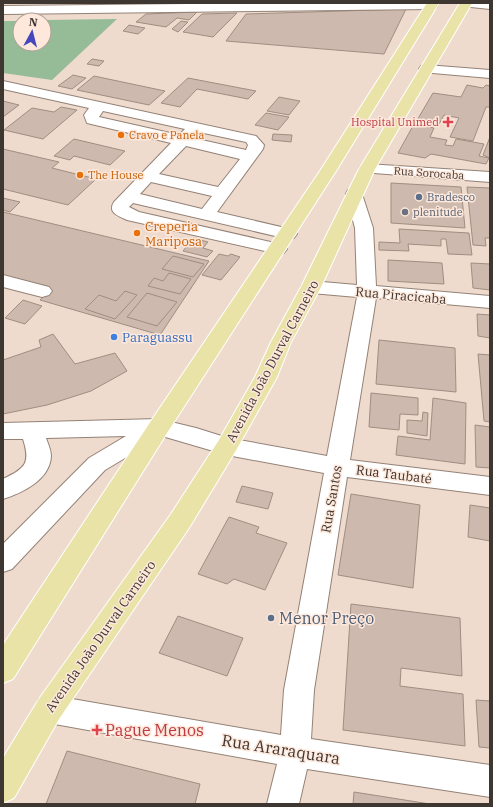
<svg xmlns="http://www.w3.org/2000/svg" width="493" height="807" font-family="'IBM Plex Serif',serif">
<rect width="100%" height="100%" fill="#efdbce"/>
<!-- forest -->
<polygon fill="#95bc96" points="117,19 52,80 3,73 3,21 20,21 20,44 44,44 44,20"/>
<!-- building -->
<g fill="#cdb9ad" stroke="#a08e82">
<polygon points="406,9 384,54 226,41 246,14"/>
<polygon points="197,12 189,20 177,18 166,27 136,22 146,14"/>
<polygon points="237,13 213,37 183,32 202,14"/>
<polygon points="181,21 188,22 178,32 172,29"/>
<polygon points="129,25 145,28 138,34 123,31"/>
<polygon points="92,59 104,61 99,66 87,64"/>
<polygon points="73,75 86,78 72,89 58,86"/>
<polygon points="94,76 165,91 149,105 77,90"/>
<polygon points="188,78 256,91 248,99 197,89 180,107 161,103"/>
<polygon points="467,85 483,88 486,85 490,86 490,107 486,107 473,141 450,137 459,118 444,115 438,126 416,122 433,93 461,97"/>
<polygon points="279,97 300,101 289,115 267,111"/>
<polygon points="3,101 19,105 3,117"/>
<polygon points="61,107 77,110 43,139 4,130 32,108 54,112"/>
<polygon points="266,113 289,117 278,130 255,125"/>
<polygon points="414,124 434,128 430,137 447,140 445,145 453,146 456,139 484,144 479,156 489,158 486,164 431,154 425,158 398,153"/>
<polygon points="273,134 292,135 291,142 272,140"/>
<polygon points="490,137 490,158 483,155"/>
<polygon points="74,139 125,151 110,165 74,156 70,160 54,156"/>
<polygon points="3,149 59,162 52,168 96,179 68,205 3,189"/>
<polygon points="391,183 461,187 465,228 391,223"/>
<polygon points="467,187 490,188 490,238 485,238 486,246 473,245"/>
<polygon points="3,198 20,202 10,212 3,210"/>
<polygon points="3,212 209,261 160,335 40,300 50,290 3,278"/>
<polygon points="399,229 469,233 472,255 448,254 446,239 441,239 441,246 408,244 409,251 379,250 379,242 400,243"/>
<polygon points="193,238 208,242 203,248 213,251 207,257 183,251"/>
<polygon points="219,254 228,256 231,254 240,257 221,280 202,275"/>
<polygon points="173,256 204,264 193,277 162,269"/>
<polygon points="388,260 442,263 444,284 388,281"/>
<polygon points="471,263 490,264 490,290 473,288"/>
<polygon points="169,273 191,279 180,294 148,286 154,278 163,281"/>
<polygon points="125,291 137,295 115,319 85,309 99,295 116,301"/>
<polygon points="147,293 177,302 157,326 127,317"/>
<polygon points="23,300 42,306 25,324 5,318"/>
<polygon points="477,314 490,315 490,338 478,336"/>
<polygon points="53,334 75,364 115,353 127,371 91,391 47,405 3,414 3,360 41,347 39,340"/>
<polygon points="379,340 455,348 456,392 376,384"/>
<polygon points="478,354 490,355 490,422 484,421"/>
<polygon points="371,393 418,398 418,415 400,414 399,430 369,427"/>
<polygon points="433,398 466,403 465,464 396,455 398,436 430,440"/>
<polygon points="423,412 428,413 427,436 407,433 407,420 422,421"/>
<polygon points="475,425 490,427 490,468 476,467"/>
<polygon points="242,486 273,493 268,509 236,502"/>
<polygon points="351,494 420,505 413,588 338,575"/>
<polygon points="470,505 490,508 490,541 468,537"/>
<polygon points="229,517 259,527 256,533 287,543 265,590 234,579 227,584 198,574"/>
<polygon points="351,604 460,618 462,676 401,668 400,686 463,694 465,746 343,730"/>
<polygon points="178,616 243,638 227,676 159,653"/>
<polygon points="476,700 490,701 490,748 479,747"/>
<polygon points="67,751 200,784 195,804 46,804"/>
<polygon points="354,792 430,804 353,804"/>
</g>
<g fill="none" stroke-linecap="round" stroke-linejoin="round">
<defs>
<g id="minor">
<polygon points="287,3 437,3 438,5 436,8 432,9 3,14 3,6"/>
<polygon points="459,3 490,3 490,9 461,6"/>
<polygon points="426,65 490,70 490,78 421,72 419,69 421,66"/>
<path d="M3 81 256 136 264 145 263 149 217 212 294 230 297 234 294 238 288 239 133 203 129 207 139 212 284 245 287 249 284 253 278 254 127 220C119 216 107 213 114 202L171 143 87 123 84 115 89 108 3 89ZM103 111 185 129 179 135 99 117ZM199 132 246 142 248 145 246 150 193 138ZM186 146 240 159 218 187 159 174ZM151 182 212 196 202 209 140 194Z"/>
<polygon points="367,164 490,172 490,182 361,172 359,169 361,166"/>
<path d="M354 189 360 190 362 194 373 228 376 286 490 296V308L376 298 350 460 490 477V495L347 477 314 690 311 739 490 765V797L307 769 299 804H267L277 764 49 723 39 719 34 709 39 699 49 695 281 735 284 690 324 473 227 455 162 436 105 470 12 569 3 572V544L89 458 126 436 46 438C48 444 51 450 51 456 50 480 22 493 3 499V479C25 468 31 464 23 439H3V423L159 419 196 428 228 438 327 456 357 297 311 293 304 291 301 287 304 283 311 281 357 285 355 228 346 194 348 190Z"/>
<polygon points="3,275 49,287 52,291 49,295 42,297 3,287"/>
</g>
<g id="major">
<polygon points="427,3 439,3 336,171 167,433 13,679 3,683 3,645 151,421 320,171"/>
<polygon points="460,3 472,3 375,169 321,287 291,342 277,377 235,452 189,528 59,719 14,798 3,803 3,758 39,699 171,514 219,440 255,377 271,342 301,287 359,169"/>
</g>
</defs>
<!-- minor casing -->
<use href="#minor" stroke="#948276" stroke-width="2"/>
<!-- major casing -->
<use href="#major" stroke="#fff" stroke-width="2"/>
<!-- minor -->
<use href="#minor" fill="#fff" fill-rule="evenodd"/>
<!-- major -->
<use href="#major" fill="#e9e3a7" fill-rule="evenodd"/>
</g>
<!-- markers -->
<g fill="#e0444e" stroke="#fde8db" stroke-width="1.5">
<path d="M446 116h4v4h4v4h-4v4h-4v-4h-4v-4h4z"/>
<path d="M95 724h4v4h4v4h-4v4h-4v-4h-4v-4h4z"/>
</g>
<g fill="#e8710a" stroke="#fde8db" stroke-width="1.5">
<circle cx="121" cy="135" r="4"/>
<circle cx="80" cy="175" r="4"/>
<circle cx="137" cy="233" r="4"/>
</g>
<g fill="#5c6f8a" stroke="#fde8db" stroke-width="1.5">
<circle cx="419" cy="197" r="4"/>
<circle cx="271" cy="618" r="4"/>
</g>
<circle fill="#6b7280" stroke="#fde8db" stroke-width="1.5" cx="405" cy="212" r="4"/>
<circle fill="#3f7fe0" stroke="#fde8db" stroke-width="1.5" cx="114" cy="337" r="4"/>
<g text-anchor="middle" stroke-width="3" stroke-linejoin="round" paint-order="stroke">
<!-- far-health labels -->
<g font-size="11" fill="#be3a42" stroke="#fde8db" text-anchor="end">
<text x="439" y="126">Hospital Unimed</text>
</g>
<!-- far-food labels -->
<g font-size="11" fill="#c56008" stroke="#fde8db" text-anchor="start">
<text x="129" y="139">Cravo e Panela</text>
<text x="88" y="179">The House</text>
</g>
<!-- far-street labels -->
<g font-size="11" fill="#3e3631" stroke="#fde8db">
<text transform="translate(429 173) rotate(4)" y="4">Rua Sorocaba</text>
</g>
<!-- far-service labels -->
<g font-size="11" fill="#4e5e75" stroke="#fde8db" text-anchor="start">
<text x="427" y="201">Bradesco</text>
</g>
<!-- far-worship labels -->
<g font-size="11" fill="#5b616d" stroke="#fde8db" text-anchor="start">
<text x="413" y="216">plenitude</text>
</g>
<!-- food labels -->
<g font-size="13" fill="#c56008" stroke="#fde8db" text-anchor="start">
<text x="145" y="231">Creperia<tspan x="145" dy="15">Mariposa</tspan></text>
</g>
<!-- street labels -->
<g font-size="13" fill="#3e3631" stroke="#fde8db">
<text transform="translate(401 295) rotate(5)" y="5">Rua Piracicaba</text>
<text transform="translate(272 361) rotate(-62)" y="5">Avenida João Durval Carneiro</text>
<text transform="translate(394 474) rotate(7)" y="5">Rua Taubaté</text>
<text transform="translate(331 499) rotate(-80)" y="5">Rua Santos</text>
<text transform="translate(100 636) rotate(-55)" y="5">Avenida João Durval Carneiro</text>
</g>
<!-- shop labels -->
<g font-size="13" fill="#366cbe" stroke="#fde8db" text-anchor="start">
<text x="122" y="342">Paraguassu</text>
</g>
<!-- near-service labels -->
<g font-size="16" fill="#4e5e75" stroke="#fde8db" text-anchor="start">
<text x="279" y="624">Menor Preço</text>
</g>
<!-- near-health labels -->
<g font-size="16" fill="#be3a42" stroke="#fde8db" text-anchor="start">
<text x="105" y="736">Pague Menos</text>
</g>
<!-- near-street labels -->
<g font-size="16" fill="#3e3631" stroke="#fde8db">
<text transform="translate(281 749) rotate(9)" y="6">Rua Araraquara</text>
</g>
</g>
<!-- border -->
<rect width="493" height="807" fill="none" stroke="#3e3631" stroke-width="8"/>
<!-- north arrow -->
<g transform="translate(32 32) rotate(7)"><circle r="19" fill="#fde8db" stroke="#b1a197"/>
<path d="M0-3L7 15L0 10L-7 15Z" fill="#4548bd"/>
<text y="-6" font-size="11" font-weight="bold" text-anchor="middle" fill="#3e3631">N</text>
</g>
</svg>
